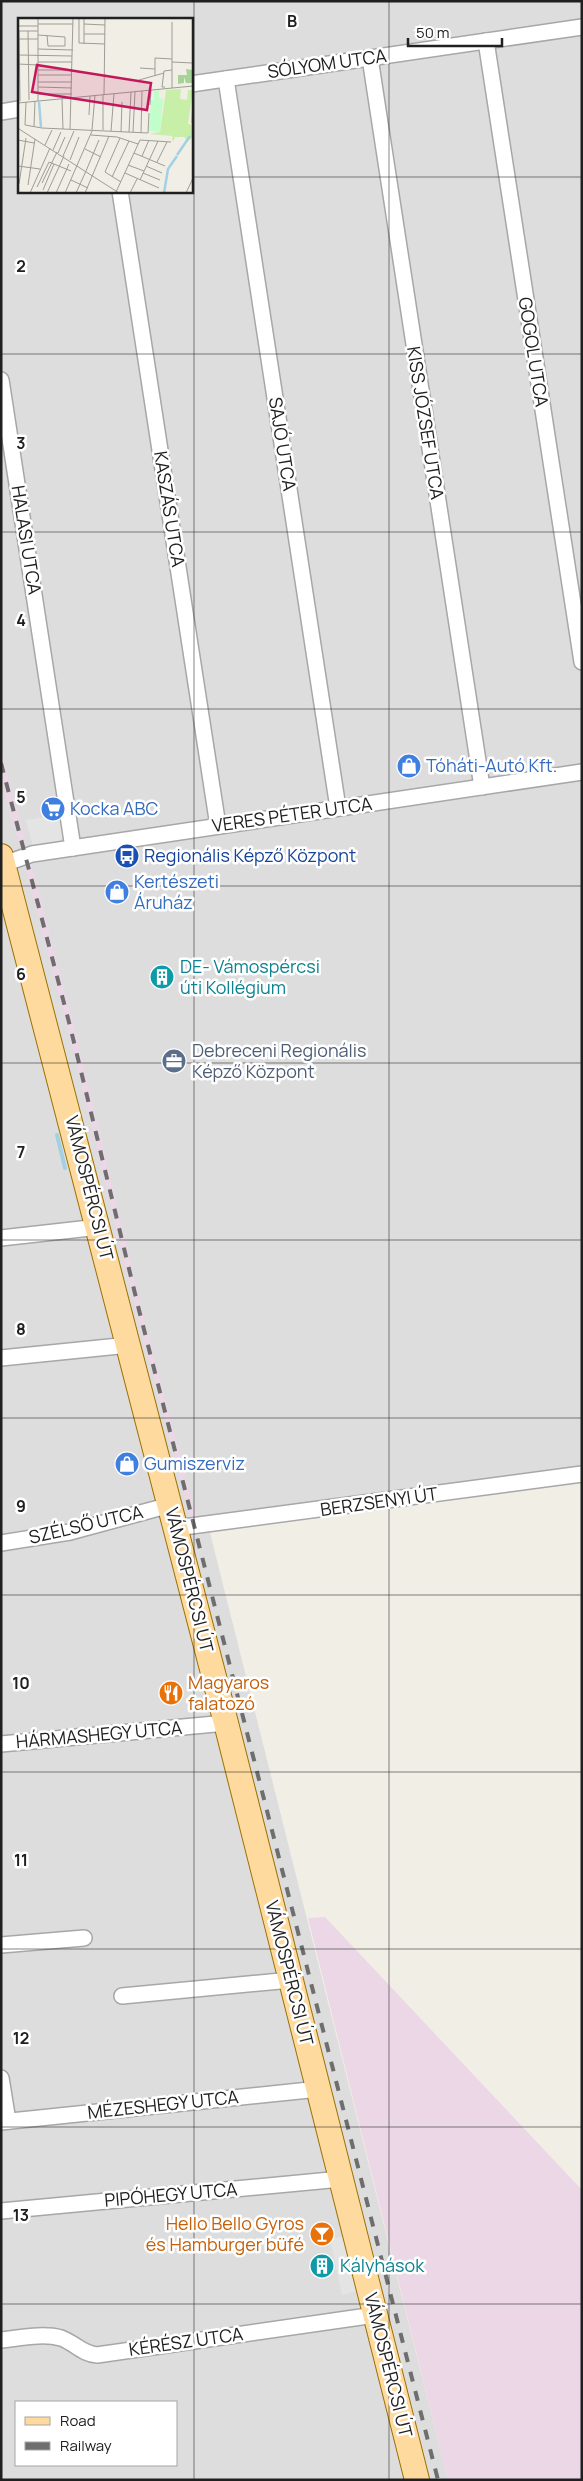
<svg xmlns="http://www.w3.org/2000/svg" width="583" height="2481" font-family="Manrope,sans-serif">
<rect width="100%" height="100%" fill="#f1eee6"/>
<!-- residential -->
<path fill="#dedddd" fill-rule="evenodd" d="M1 1H582V1474L208 1525 448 2480H1ZM19 19H191V191H19ZM16 2402H176V2465H16Z"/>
<!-- industrial -->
<g fill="#ebd7e6">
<polygon points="1,749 74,1025 142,1310 196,1516 190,1517 136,1311 67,1027 1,777"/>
<polygon points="325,1917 582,2190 582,2480 448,2480 308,1918"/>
</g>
<!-- parking -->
<g fill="#e4e4e4">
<polygon points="64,814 63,838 57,842 33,846 26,820"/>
<polygon points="346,2236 357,2291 342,2295 330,2239"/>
</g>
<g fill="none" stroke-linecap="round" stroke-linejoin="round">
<!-- stream -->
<polyline stroke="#a3d1e2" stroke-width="4" points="57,1135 65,1168"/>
<defs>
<g id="street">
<polyline points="486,41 582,662"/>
<polyline points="370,58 482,787"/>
<polyline points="226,79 338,808"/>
<polyline points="191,84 582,27"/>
<polyline points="1,112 19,109"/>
<polyline points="120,191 218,826"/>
<polyline points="1,380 73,848"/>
<polyline points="1,865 32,854 582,772"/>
<polyline points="1,1238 99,1227"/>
<polyline points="1,1358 129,1345"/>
<polyline points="176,1528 582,1474"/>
<polyline points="1,1543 70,1532 170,1505"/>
<polyline points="1,1744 226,1723"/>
<polyline points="1,1945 84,1938"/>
<polyline points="122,1996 291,1980"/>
<polyline points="1,2078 8,2121"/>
<polyline points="1,2122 319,2089"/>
<polyline points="1,2211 341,2179"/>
<path d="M1 2340C20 2338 43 2333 61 2338 75 2343 82 2354 97 2355L375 2315"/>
</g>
<polyline id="primary" points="1,856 226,1723 417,2480"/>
</defs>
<!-- street casing -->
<use href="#street" stroke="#a7a7a7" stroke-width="18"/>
<!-- primary casing -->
<use href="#primary" stroke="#9d7100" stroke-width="26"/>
<!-- street -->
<use href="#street" stroke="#fff" stroke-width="15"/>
<!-- primary -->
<use href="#primary" stroke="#ffda9e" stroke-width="24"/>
<!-- rail -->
<polyline stroke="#6e6e6e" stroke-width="4" stroke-dasharray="10 10" stroke-linecap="butt" points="1,763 70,1026 139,1310 438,2480"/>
</g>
<!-- grid -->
<path fill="none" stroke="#202020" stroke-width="1" stroke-opacity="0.55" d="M194 1V2480M389 1V2480M1 177H19M191 177H582M1 354H582M1 532H582M1 709H582M1 886H582M1 1063H582M1 1240H582M1 1418H582M1 1595H582M1 1772H582M1 1949H582M1 2127H582M1 2304H582"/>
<!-- icons -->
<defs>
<symbol id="shop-disc" viewBox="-11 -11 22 22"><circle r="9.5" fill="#3f7fe0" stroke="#fff"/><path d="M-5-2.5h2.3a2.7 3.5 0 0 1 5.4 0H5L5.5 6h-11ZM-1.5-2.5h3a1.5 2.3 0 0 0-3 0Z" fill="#fff"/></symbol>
<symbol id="supermarket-disc" viewBox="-11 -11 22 22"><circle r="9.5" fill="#3f7fe0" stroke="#fff"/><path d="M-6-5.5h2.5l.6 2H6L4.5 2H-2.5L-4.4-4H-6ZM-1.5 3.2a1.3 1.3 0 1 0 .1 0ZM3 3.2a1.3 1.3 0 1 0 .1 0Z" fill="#fff"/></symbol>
<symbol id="bus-disc" viewBox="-11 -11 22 22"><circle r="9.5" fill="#1a4fb4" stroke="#fff"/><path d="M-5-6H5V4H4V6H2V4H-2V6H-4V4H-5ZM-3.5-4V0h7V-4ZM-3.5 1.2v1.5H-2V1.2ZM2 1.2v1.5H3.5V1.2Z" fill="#fff"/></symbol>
<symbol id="building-disc" viewBox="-11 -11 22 22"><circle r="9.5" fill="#0f9aa8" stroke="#fff"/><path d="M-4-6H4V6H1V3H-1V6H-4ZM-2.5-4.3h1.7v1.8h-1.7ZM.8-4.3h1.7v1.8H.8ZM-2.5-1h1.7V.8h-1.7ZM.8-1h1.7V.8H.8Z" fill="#fff"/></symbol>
<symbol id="office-disc" viewBox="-11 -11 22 22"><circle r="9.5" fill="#5c6f8a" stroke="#fff"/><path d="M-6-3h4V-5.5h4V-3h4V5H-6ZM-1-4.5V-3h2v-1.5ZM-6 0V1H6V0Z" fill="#fff"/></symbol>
<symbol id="restaurant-disc" viewBox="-11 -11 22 22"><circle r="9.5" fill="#e8710a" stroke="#fff"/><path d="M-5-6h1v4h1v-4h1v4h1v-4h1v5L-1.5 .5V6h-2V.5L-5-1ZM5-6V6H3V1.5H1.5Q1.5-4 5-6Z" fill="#fff"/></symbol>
<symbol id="bar-disc" viewBox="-11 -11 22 22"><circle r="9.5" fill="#e8710a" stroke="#fff"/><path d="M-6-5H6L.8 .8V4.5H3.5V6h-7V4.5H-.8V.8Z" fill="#fff"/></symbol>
</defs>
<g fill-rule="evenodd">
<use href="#shop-disc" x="395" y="752" width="28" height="28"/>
<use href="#supermarket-disc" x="39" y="795" width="28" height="28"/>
<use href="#bus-disc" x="113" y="842" width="28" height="28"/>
<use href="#shop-disc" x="103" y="878" width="28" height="28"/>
<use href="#building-disc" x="148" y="963" width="28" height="28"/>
<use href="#office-disc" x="160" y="1047" width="28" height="28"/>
<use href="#shop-disc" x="113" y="1450" width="28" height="28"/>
<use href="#restaurant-disc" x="157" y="1679" width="28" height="28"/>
<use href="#bar-disc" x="308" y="2220" width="28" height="28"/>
<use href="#building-disc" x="308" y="2252" width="28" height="28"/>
</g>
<g text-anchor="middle" stroke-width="5" stroke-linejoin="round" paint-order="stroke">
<!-- street labels -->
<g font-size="18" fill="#202020" stroke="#fff">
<text transform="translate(327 64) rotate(-8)" y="6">SÓLYOM UTCA</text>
<text transform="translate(533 352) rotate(81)" y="6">GOGOL UTCA</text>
<text transform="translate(425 423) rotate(81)" y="6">KISS JÓZSEF UTCA</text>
<text transform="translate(282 444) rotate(81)" y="6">SAJÓ UTCA</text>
<text transform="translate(169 509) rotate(81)" y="6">KASZÁS UTCA</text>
<text transform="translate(26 540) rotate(81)" y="6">HALASI UTCA</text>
<text transform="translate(292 815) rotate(-8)" y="6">VERES PÉTER UTCA</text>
<text transform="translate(89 1188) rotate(76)" y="6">VÁMOSPÉRCSI ÚT</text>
<text transform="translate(379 1502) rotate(-8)" y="6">BERZSENYI ÚT</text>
<text transform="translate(86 1525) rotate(-13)" y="6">SZÉLSŐ UTCA</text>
<text transform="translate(189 1580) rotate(76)" y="6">VÁMOSPÉRCSI ÚT</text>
<text transform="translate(99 1735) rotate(-5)" y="6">HÁRMASHEGY UTCA</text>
<text transform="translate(289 1973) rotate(76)" y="6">VÁMOSPÉRCSI ÚT</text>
<text transform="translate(163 2105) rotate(-6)" y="6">MÉZESHEGY UTCA</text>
<text transform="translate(171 2195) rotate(-5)" y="6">PIPÓHEGY UTCA</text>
<text transform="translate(186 2342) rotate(-8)" y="6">KÉRÉSZ UTCA</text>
<text transform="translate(388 2365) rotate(76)" y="6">VÁMOSPÉRCSI ÚT</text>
</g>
<!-- shop labels -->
<g font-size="18" fill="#366cbe" stroke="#fff" text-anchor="start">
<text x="426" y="772">Tóháti-Autó Kft.</text>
<text x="70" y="815">Kocka ABC</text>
<text x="134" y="888">Kertészeti<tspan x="134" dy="21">Áruház</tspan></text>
<text x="144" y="1470">Gumiszerviz</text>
</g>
<!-- transit labels -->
<g font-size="18" fill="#164399" stroke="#fff" text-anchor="start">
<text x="144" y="862">Regionális Képző Központ</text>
</g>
<!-- culture labels -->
<g font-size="18" fill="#0d838f" stroke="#fff" text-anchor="start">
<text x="180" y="973">DE- Vámospércsi<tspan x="180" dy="21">úti Kollégium</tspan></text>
<text x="340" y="2272">Kályhások</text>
</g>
<!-- service labels -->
<g font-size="18" fill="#4e5e75" stroke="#fff" text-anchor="start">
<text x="192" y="1057">Debreceni Regionális<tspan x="192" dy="21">Képző Központ</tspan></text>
</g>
<!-- food labels -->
<g font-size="18" fill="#c56008" stroke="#fff" text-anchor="start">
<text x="188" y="1689">Magyaros<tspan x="188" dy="21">falatozó</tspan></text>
<text x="304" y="2230" text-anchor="end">Hello Bello Gyros<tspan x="304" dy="21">és Hamburger büfé</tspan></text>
</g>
</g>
<!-- overview -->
<g transform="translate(18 18)">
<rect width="175" height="175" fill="#f1eee6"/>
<path d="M163 71 162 81 169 82 170 72H175L170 106 175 107V119L170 123 166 119H157L155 124 154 118 131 116 142 114 148 72Z" fill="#c7efa8"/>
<path d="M168 51 175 52V65H168L166 59V65L160 66V57H169Z" fill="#a6d498"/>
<path d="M141 72V80L145 81 142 114 131 113 133 82H136V73Z" fill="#c1fec9"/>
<path fill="none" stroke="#a3d1e2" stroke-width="2.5" d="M21 84 23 109M159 137 172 118M146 175 150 151 159 138"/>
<path fill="none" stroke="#9d9c97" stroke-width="1" d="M61 0V25L87 26M20 6H55M66 6 87 7M0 8H20M0 13H20M1 13 2 83M10 13 11 82M66 16H87M20 17 47 19M29 17 30 28H47V19M0 21H20M66 26V0M20 31 55 32M0 37 54 38M20 44H54M154 44 175 45M0 46 20 47M122 50 137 51M20 52H54M20 57H54M137 58V40L154 41M121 62 146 55M20 64H54M20 69 54 70M147 69H144L146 53 154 52M154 70V4M20 76H54M86 77 87 0M44 81 45 111M20 83V0M8 84 7 107 24 110 130 115 131 95M0 85 175 68M132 87 133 72M71 97 72 78M174 105 175 76M0 107 1 111 101 175M16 108 17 83M52 111 55 0M74 112 77 77M85 112V77M93 113 96 76M103 114 104 84M111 114 113 74M115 114 117 74M123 115 124 73M73 117 99 119 120 126M102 120 87 154 103 164M0 122 16 125M27 127 34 112M67 131 83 139M35 132 43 114M40 135 47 119M116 135 147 148M45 138 56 113M124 138 131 122M52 142 61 119M139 144 149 124M110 147 126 153M0 148 22 151M128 148 144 155M68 153 81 122M107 155 141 170M125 155 142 162M94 159 111 123M53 162 70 170M122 162 140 123M24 165 39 134M1 166 8 120M10 167 17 121M19 169 31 144 53 153M25 172 36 146M98 174 122 122 153 124M12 175 32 130M29 175 46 138M38 175 51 146M47 175 74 113M58 175 68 153M67 175 91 118M112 175 119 161M168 175 175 160"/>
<path fill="#c2185b" fill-opacity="0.15" stroke="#c2185b" stroke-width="2.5" d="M19 47 133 65 129 92 14 74Z"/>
<rect width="175" height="175" fill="none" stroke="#202020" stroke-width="2.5"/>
</g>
<g font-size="16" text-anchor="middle" font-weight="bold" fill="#202020" stroke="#fff" stroke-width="5" stroke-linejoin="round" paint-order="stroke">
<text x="292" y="27">B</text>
<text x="21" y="272">2</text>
<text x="21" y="449">3</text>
<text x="21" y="626">4</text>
<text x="21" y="803">5</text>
<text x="21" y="980">6</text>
<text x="21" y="1158">7</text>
<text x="21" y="1335">8</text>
<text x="21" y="1512">9</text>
<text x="21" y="1689">10</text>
<text x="21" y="1866">11</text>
<text x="21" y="2044">12</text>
<text x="21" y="2221">13</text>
</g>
<!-- border -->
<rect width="583" height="2481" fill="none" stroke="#202020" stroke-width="5"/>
<!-- legend -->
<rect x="15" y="2401" width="162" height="65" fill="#ffffff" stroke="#a6a6a6"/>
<rect x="25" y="2417" width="25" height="8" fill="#ffda9e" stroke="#a6a6a6"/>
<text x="60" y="2426" font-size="15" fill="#202020">Road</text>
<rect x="25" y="2442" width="25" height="8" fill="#6e6e6e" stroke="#a6a6a6"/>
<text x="60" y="2451" font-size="15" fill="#202020">Railway</text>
<!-- scale -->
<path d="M408 38v8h94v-8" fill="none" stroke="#202020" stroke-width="2.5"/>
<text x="416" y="38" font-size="15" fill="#202020" stroke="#ffffff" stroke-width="4" paint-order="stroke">50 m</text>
</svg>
